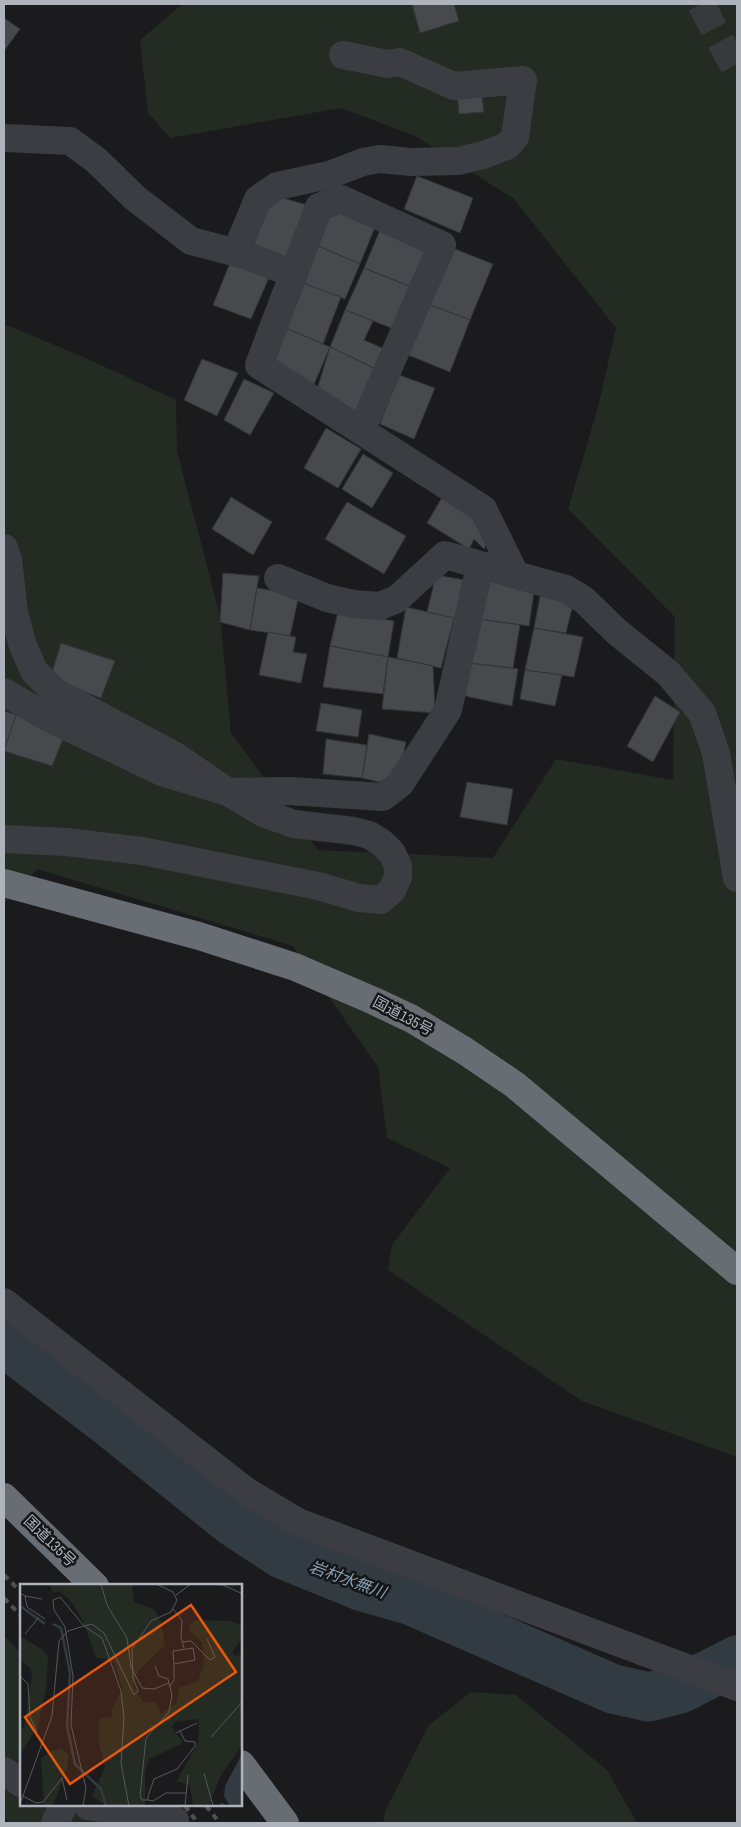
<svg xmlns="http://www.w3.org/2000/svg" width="741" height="1827" font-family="'Archivo Narrow','Noto Sans JP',sans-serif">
<rect width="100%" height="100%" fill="#1b1b1d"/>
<!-- green -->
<g fill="#232b23">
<polygon points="182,4 737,4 737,1457 582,1401 388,1270 392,1245 450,1168 387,1138 378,1067 293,946 37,869 4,904 4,324 86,358 176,400 177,451 220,616 231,733 318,850 493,858 556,759 673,780 675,617 568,509 598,407 616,328 514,199 415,136 341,108 170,138 148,113 140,40"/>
<polygon points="4,1635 21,1654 21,1806 150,1806 156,1823 10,1823 4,1817"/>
<polygon points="471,1692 516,1695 607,1770 637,1823 383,1823 385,1811 429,1725"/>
</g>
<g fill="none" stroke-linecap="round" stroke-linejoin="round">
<!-- river -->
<polyline stroke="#313b41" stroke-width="49" points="4,1342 109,1422 232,1521 282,1554 363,1587 412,1601 613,1689 649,1697 680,1689 737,1660"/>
</g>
<!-- building -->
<g fill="#48494d" stroke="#353539">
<polygon points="412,4 454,4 459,21 420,33"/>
<polygon points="4,18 20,29 4,51"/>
<polygon points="480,84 484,112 459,114 457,91"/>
<polygon points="417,176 473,198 460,233 404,209"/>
<polygon points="266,193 307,205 286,261 247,247"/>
<polygon points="328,207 376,225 360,264 313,244"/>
<polygon points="380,230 427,249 411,287 364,268"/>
<polygon points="316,245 360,264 345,299 300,282"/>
<polygon points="450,247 493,264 470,320 428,304"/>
<polygon points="232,258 271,273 251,319 213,305"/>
<polygon points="364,268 411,287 394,329 345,310"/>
<polygon points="300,282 341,297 323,344 283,327"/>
<polygon points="428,304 470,320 450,372 408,355"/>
<polygon points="345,310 373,321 364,340 389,351 380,371 330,347"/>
<polygon points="283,327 330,347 312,389 269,365"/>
<polygon points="330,347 380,371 365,405 350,414 316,393"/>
<polygon points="202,359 238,373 217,416 184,400"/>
<polygon points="399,375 435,388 414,439 380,424"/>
<polygon points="244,379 274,393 250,435 224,420"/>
<polygon points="326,428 361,449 338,488 304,468"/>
<polygon points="363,454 393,473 372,508 342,489"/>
<polygon points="444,494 484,521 491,535 484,549 474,539 469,549 427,523"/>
<polygon points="231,497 272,522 253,555 212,529"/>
<polygon points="347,502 406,536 384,574 325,539"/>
<polygon points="223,573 259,576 250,630 220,622"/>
<polygon points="436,575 471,581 461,620 427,612"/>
<polygon points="486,576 535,585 529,626 478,619"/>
<polygon points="257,588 299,595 290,636 250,630"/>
<polygon points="541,591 574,600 566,633 534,628"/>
<polygon points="406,607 454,618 441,668 397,658"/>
<polygon points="338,612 394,621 388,657 330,646"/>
<polygon points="478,619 520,625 513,668 468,663"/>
<polygon points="534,628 583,637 574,677 525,670"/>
<polygon points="268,632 296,637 293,652 307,654 301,683 259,675"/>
<polygon points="61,643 115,661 101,698 50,679"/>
<polygon points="330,646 388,657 383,694 323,687"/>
<polygon points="388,657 433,666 435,713 382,709"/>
<polygon points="468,663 518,669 512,706 460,695"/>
<polygon points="525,670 562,675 555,706 520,699"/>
<polygon points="655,696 680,712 653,762 627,746"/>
<polygon points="321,703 362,710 358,737 316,731"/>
<polygon points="4,711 16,715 4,751"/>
<polygon points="16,715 68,727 52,766 4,751"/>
<polygon points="369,734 406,742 397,786 362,778"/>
<polygon points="326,739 367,745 362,778 323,774"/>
<polygon points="467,782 513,789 507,825 460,817"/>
</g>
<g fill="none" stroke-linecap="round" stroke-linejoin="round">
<!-- highway-tunnel -->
<polyline stroke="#38393d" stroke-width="28" stroke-dasharray="28 14" stroke-linecap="butt" points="701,4 737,72"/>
<!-- minor -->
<g stroke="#3c3d42" stroke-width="28">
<polyline points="4,138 70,141 96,160 135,198 191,241 245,255 294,274"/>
<polyline points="236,252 258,199 277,186 329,175 363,162 380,159 411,162 459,161 483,155 507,146 515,137 523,80 454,86 400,62 388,64 343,55"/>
<polyline points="361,431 442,245 341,199 319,207 259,365 483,509 515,574"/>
<polyline points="4,548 8,559 14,612 22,643 34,671 55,692 174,755 228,792 263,813 294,824 354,831 369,835 382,843 392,853 398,866 398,877 392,890 381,900 359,898 318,886 142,851 66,842 4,839"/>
<polyline points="278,578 327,598 353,604 380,606 397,599 445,555 566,589 584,600 617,632 668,673 702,713 716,753 737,878"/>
<polyline points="4,692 47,717 162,772 228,792 289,791 383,797 400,784 448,710 480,566"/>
<polyline points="4,1302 246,1491 298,1522 737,1687"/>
<polyline points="4,1771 21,1783"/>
<polyline points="88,1806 175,1820"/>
<polyline points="55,1823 63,1806"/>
</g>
<!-- highway -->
<g stroke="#686c73" stroke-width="28">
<polyline points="4,883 199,936 295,967 374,1001 412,1019 465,1051 515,1085 737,1271"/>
<polyline points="4,1497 95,1586"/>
<polyline points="241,1764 285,1823"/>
</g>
<!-- rail -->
<g stroke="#4f5157" stroke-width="4" stroke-dasharray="6 5" stroke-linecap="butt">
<polyline points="4,1575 21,1592"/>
<polyline points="4,1598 21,1616"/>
<polyline points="185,1806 198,1823"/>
<polyline points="206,1806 220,1823"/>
</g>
</g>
<g text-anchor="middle" stroke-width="5" stroke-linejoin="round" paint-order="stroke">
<!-- street labels -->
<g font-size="15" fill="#aeb3bc" stroke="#161618">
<text transform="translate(403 1016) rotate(28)" y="5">国道135号</text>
<text transform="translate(50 1541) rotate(44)" y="5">国道135号</text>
</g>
<!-- water labels -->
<g font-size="16" font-style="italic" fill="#87a2b5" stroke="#161618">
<text transform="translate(348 1579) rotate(20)" y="6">岩村水無川</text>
</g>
</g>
<!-- overview -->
<g transform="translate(20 1584)">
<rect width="222" height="222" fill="#1b1b1d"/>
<path d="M29 0H115L112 3 114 18 134 25 141 38 145 61 118 87 113 102 123 118H136L141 130 156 120 159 104 178 97 184 80 182 59 169 45V41L176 36 210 37 222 42V55L212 68 215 72 222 70V161L200 193 189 222H173L170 201 157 197 178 158 179 135 155 138 152 143 163 159 129 175 125 189V222H86L72 212 85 183 79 159V134L92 133 91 126 103 105 94 78 76 73 62 35 50 16 39 7 33 9ZM0 52 23 66 28 73 26 105 18 142 0 171V148L4 143 12 92 10 84 0 75ZM41 165 49 171 47 184 33 222H24L21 174 30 167Z" fill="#232b23"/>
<path d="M222 170V222H198L201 219 210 222 204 212 205 202Z" fill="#313b41"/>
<path fill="none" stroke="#313b41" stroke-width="2.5" d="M0 22 25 40M33 40 41 44 50 89 47 142 55 180 81 205 86 222"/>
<path fill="none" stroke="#56585d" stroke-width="1" d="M81 0 87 21 107 54 111 83 122 104 134 105 149 99M186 0 203 1 223 10M0 9 5 12 7 23 25 35M156 11 171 0M5 12 22 15M153 25 162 36 161 53 164 64M5 50 19 33M162 58 171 57 190 76 195 73 187 55M0 92 8 100 10 133 17 148M150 102 154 96V80L153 67 173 64 175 76 154 80M160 147 177 139M156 149 160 147 165 157 175 158V162L157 185 134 195 128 212V216L133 217 146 209H166M191 153 223 117M184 189 193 222M3 212 16 219 23 218 42 194 47 216M128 216H122L120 212 126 154 149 128 152 111 148 95 139 92 135 82M0 220 32 132 39 57 48 47 64 42 82 54 101 107 104 134 101 179 109 222M63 222 66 204 51 141 53 92 45 43 34 26 33 16 40 13 64 42 72 40 84 49 114 111 118 107 113 94 112 65 131 37 151 28 157 16 153 8 136 0M165 222 168 191"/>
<path fill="#e8590c" fill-opacity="0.15" stroke="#e8590c" stroke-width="2.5" d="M171 21 216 88 50 200 5 133Z"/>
<rect width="222" height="222" fill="none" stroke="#aeb3bc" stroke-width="2.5"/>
</g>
<!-- border -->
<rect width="741" height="1827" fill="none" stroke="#aeb3bc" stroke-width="10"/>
</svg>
